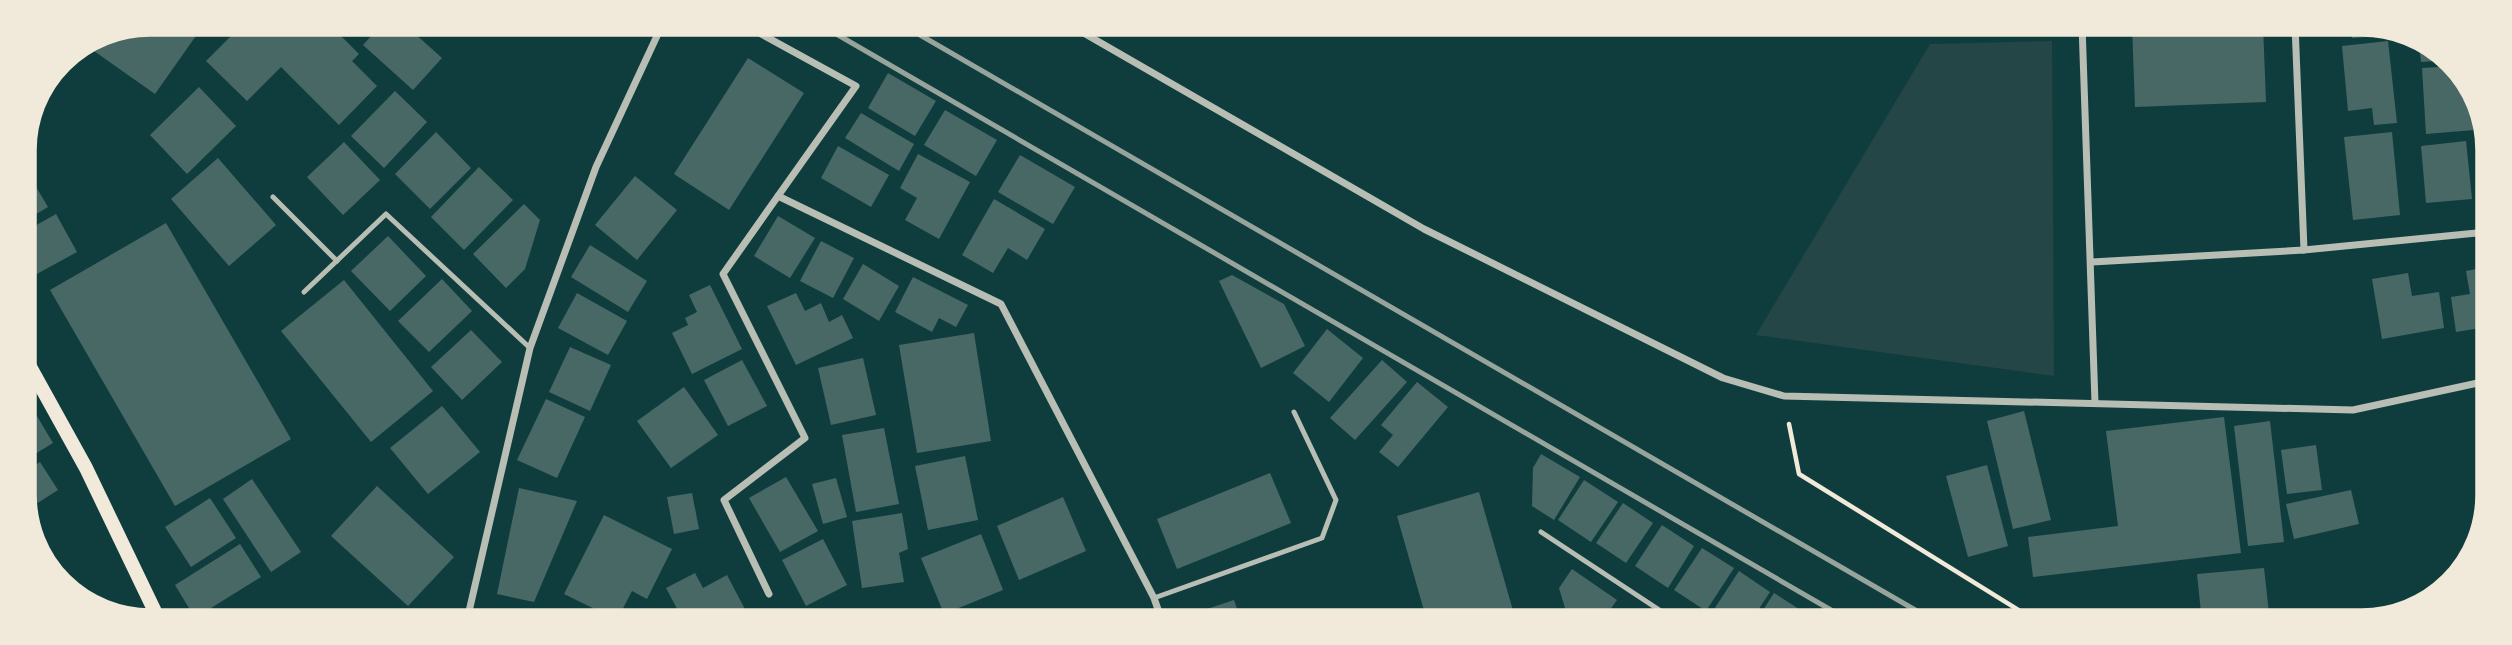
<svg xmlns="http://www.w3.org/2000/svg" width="2512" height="645" font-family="'Fira Sans Condensed',sans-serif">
<rect width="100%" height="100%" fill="#0f3d3e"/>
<!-- green -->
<polygon fill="#244646" points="2052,41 2054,376 1756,335 1930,44"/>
<!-- building -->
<g fill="#486865">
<polygon points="150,23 205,23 155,94 84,44 102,32"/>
<polygon points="244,23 299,23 308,32 317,23 328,23 359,54 352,61 377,86 339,125 281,67 247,101 206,61"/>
<polygon points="383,23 403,23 442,58 413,90 363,45"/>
<polygon points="2132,25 2263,25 2266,102 2135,107"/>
<polygon points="2351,25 2387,25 2394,29 2395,35 2352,38"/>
<polygon points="2388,41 2397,123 2374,125 2372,108 2348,111 2342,46"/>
<polygon points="2419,42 2451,60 2421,62"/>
<polygon points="748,58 804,93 729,210 674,174"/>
<polygon points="2455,66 2471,96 2474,130 2426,134 2422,68"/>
<polygon points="888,73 936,101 915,136 868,108"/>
<polygon points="199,87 236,126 187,174 150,135"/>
<polygon points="395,91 427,122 384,168 351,136"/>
<polygon points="945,110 997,140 976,176 924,145"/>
<polygon points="861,113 914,144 899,171 845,138"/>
<polygon points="436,132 471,168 430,209 395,174"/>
<polygon points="2392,132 2400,215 2353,220 2344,137"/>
<polygon points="2466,141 2472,199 2426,203 2421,146"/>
<polygon points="344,142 380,180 343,215 307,177"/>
<polygon points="838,146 889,175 871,207 821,178"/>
<polygon points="918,154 970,182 939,239 905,220 917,198 900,188"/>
<polygon points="1020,155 1075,187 1053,224 998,192"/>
<polygon points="218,158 276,225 229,266 171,199"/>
<polygon points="23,165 48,207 23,222"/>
<polygon points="479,167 513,200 464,250 431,217"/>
<polygon points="635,176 677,210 637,260 595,225"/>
<polygon points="994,199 1045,229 1027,260 1008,248 993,273 962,255"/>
<polygon points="524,204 540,220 525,269 506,288 473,254"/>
<polygon points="56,214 77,252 24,281 24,232"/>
<polygon points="778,216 815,238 790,278 754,256"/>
<polygon points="166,223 291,439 175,506 50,290"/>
<polygon points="388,236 426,276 390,311 351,271"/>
<polygon points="821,241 854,258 833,298 800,281"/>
<polygon points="590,245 647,281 628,312 571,277"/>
<polygon points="863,264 899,286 879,321 843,299"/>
<polygon points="2487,267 2487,327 2456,332 2451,297 2470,294 2466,271"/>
<polygon points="2408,273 2412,296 2439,292 2444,328 2382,339 2372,279"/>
<polygon points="1232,275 1284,304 1305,346 1261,368 1219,281"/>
<polygon points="913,277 968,305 956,327 939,318 932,332 895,312"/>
<polygon points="442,279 472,311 429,352 398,321"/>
<polygon points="344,280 433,391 371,442 281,331"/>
<polygon points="710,285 742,349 692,374 672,333 688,325 685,318 697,312 689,295"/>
<polygon points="577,293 627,321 608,355 558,328"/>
<polygon points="796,293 805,311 821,303 829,322 842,315 853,338 796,365 767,306"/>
<polygon points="1327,329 1363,358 1329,402 1293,373"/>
<polygon points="471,330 502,362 462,400 431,367"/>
<polygon points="974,333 991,441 917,453 899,345"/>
<polygon points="570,347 611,365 590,411 549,392"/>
<polygon points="863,358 876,415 831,425 818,368"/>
<polygon points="742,360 767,406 728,426 704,380"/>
<polygon points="1382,360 1407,382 1355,440 1330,418"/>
<polygon points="1417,382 1448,407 1398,467 1379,452 1393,435 1381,425"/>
<polygon points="684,387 718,435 671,468 637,421"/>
<polygon points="25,396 53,443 25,460"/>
<polygon points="546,399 585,417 557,478 517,460"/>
<polygon points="442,406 480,452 428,494 390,448"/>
<polygon points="2024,411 2051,520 2013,529 1987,421"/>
<polygon points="2224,417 2241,553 2033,577 2028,537 2118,526 2106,431"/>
<polygon points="2270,421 2284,542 2248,546 2234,426"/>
<polygon points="884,428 899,504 856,512 842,435"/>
<polygon points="2316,445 2322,490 2287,494 2281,450"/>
<polygon points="1541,454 1580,477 1554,520 1532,506 1533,468"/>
<polygon points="965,456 978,520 928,530 915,466"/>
<polygon points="40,462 58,490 25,511 25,471"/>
<polygon points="1987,465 2008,546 1968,557 1946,476"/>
<polygon points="1270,473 1291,523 1177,569 1157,519"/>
<polygon points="786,477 818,531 780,552 749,498"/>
<polygon points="836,478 847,517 823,524 812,484"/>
<polygon points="252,479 301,552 271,572 223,499"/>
<polygon points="1584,480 1618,502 1591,542 1558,520"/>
<polygon points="377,486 454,557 408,606 331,536"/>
<polygon points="519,488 577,501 534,602 497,594"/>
<polygon points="2351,490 2359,524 2294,539 2286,504"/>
<polygon points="1479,492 1516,621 1427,621 1397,516"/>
<polygon points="692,493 699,529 674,534 667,497"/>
<polygon points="1063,497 1086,551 1019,580 997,526"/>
<polygon points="210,498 236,538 191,567 165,527"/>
<polygon points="1623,503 1653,523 1626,563 1596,543"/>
<polygon points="902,513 908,549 899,553 904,582 862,588 852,521"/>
<polygon points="604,515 672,549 647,599 632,591 617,620 564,594"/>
<polygon points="1662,525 1694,546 1668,588 1635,566"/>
<polygon points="981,534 1003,590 944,614 921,558"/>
<polygon points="823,539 847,585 806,606 782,560"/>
<polygon points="240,544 261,577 195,618 175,585"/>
<polygon points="1702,548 1734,568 1706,611 1674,590"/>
<polygon points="2264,568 2270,622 2202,622 2197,574"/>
<polygon points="1572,569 1617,600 1602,621 1569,621 1559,588"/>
<polygon points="1739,571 1770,592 1751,621 1722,621 1711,614"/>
<polygon points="695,573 703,588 727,575 747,613 733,620 683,620 666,588"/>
<polygon points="1774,593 1805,613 1800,621 1756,621"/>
<polygon points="1234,600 1241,621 1207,621 1204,610"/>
</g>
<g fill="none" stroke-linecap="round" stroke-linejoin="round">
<!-- path -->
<polyline stroke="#f1e9da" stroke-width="4.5" points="1789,424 1799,474 2038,622"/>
<!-- service -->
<g stroke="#b8beb3" stroke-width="5">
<polyline points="273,197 337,261"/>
<polyline points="304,292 386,214 530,348"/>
<polyline points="1541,532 1676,621"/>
<polyline points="1154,598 1322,538 1336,500 1294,412"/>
</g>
<!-- minor -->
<g stroke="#b8beb3" stroke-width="7">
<polyline points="741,23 856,86 778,196 1001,304 1154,598 1162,621"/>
<polyline points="1068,24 1424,229 1723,378 1784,396 2353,410 2487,381"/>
<polyline points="2082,25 2095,403"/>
<polyline points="2295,25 2304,250"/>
<polyline points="2092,262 2304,250 2487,232"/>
<polyline points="769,594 724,500 805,438 723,274 778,196"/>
<polyline points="467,620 530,348 596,167 663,23"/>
</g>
<!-- secondary -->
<polyline stroke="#f1e9da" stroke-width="14" points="24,356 86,468 159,620"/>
<!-- rail -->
<g stroke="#97a49c" stroke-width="5">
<polyline points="819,24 1850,621"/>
<polyline points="901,24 1936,622"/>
</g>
</g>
<!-- crop -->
<path d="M0 0H2512V645H0ZM150 35H2362A115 115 0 0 1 2477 150V495A115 115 0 0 1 2362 610H150A115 115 0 0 1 35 495V150A115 115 0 0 1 150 35Z" fill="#f1e9da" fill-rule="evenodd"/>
<path fill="none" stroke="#f1e9da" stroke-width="3.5" d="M150 35H2362A115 115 0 0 1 2477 150V495A115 115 0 0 1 2362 610H150A115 115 0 0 1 35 495V150A115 115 0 0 1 150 35Z"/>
</svg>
